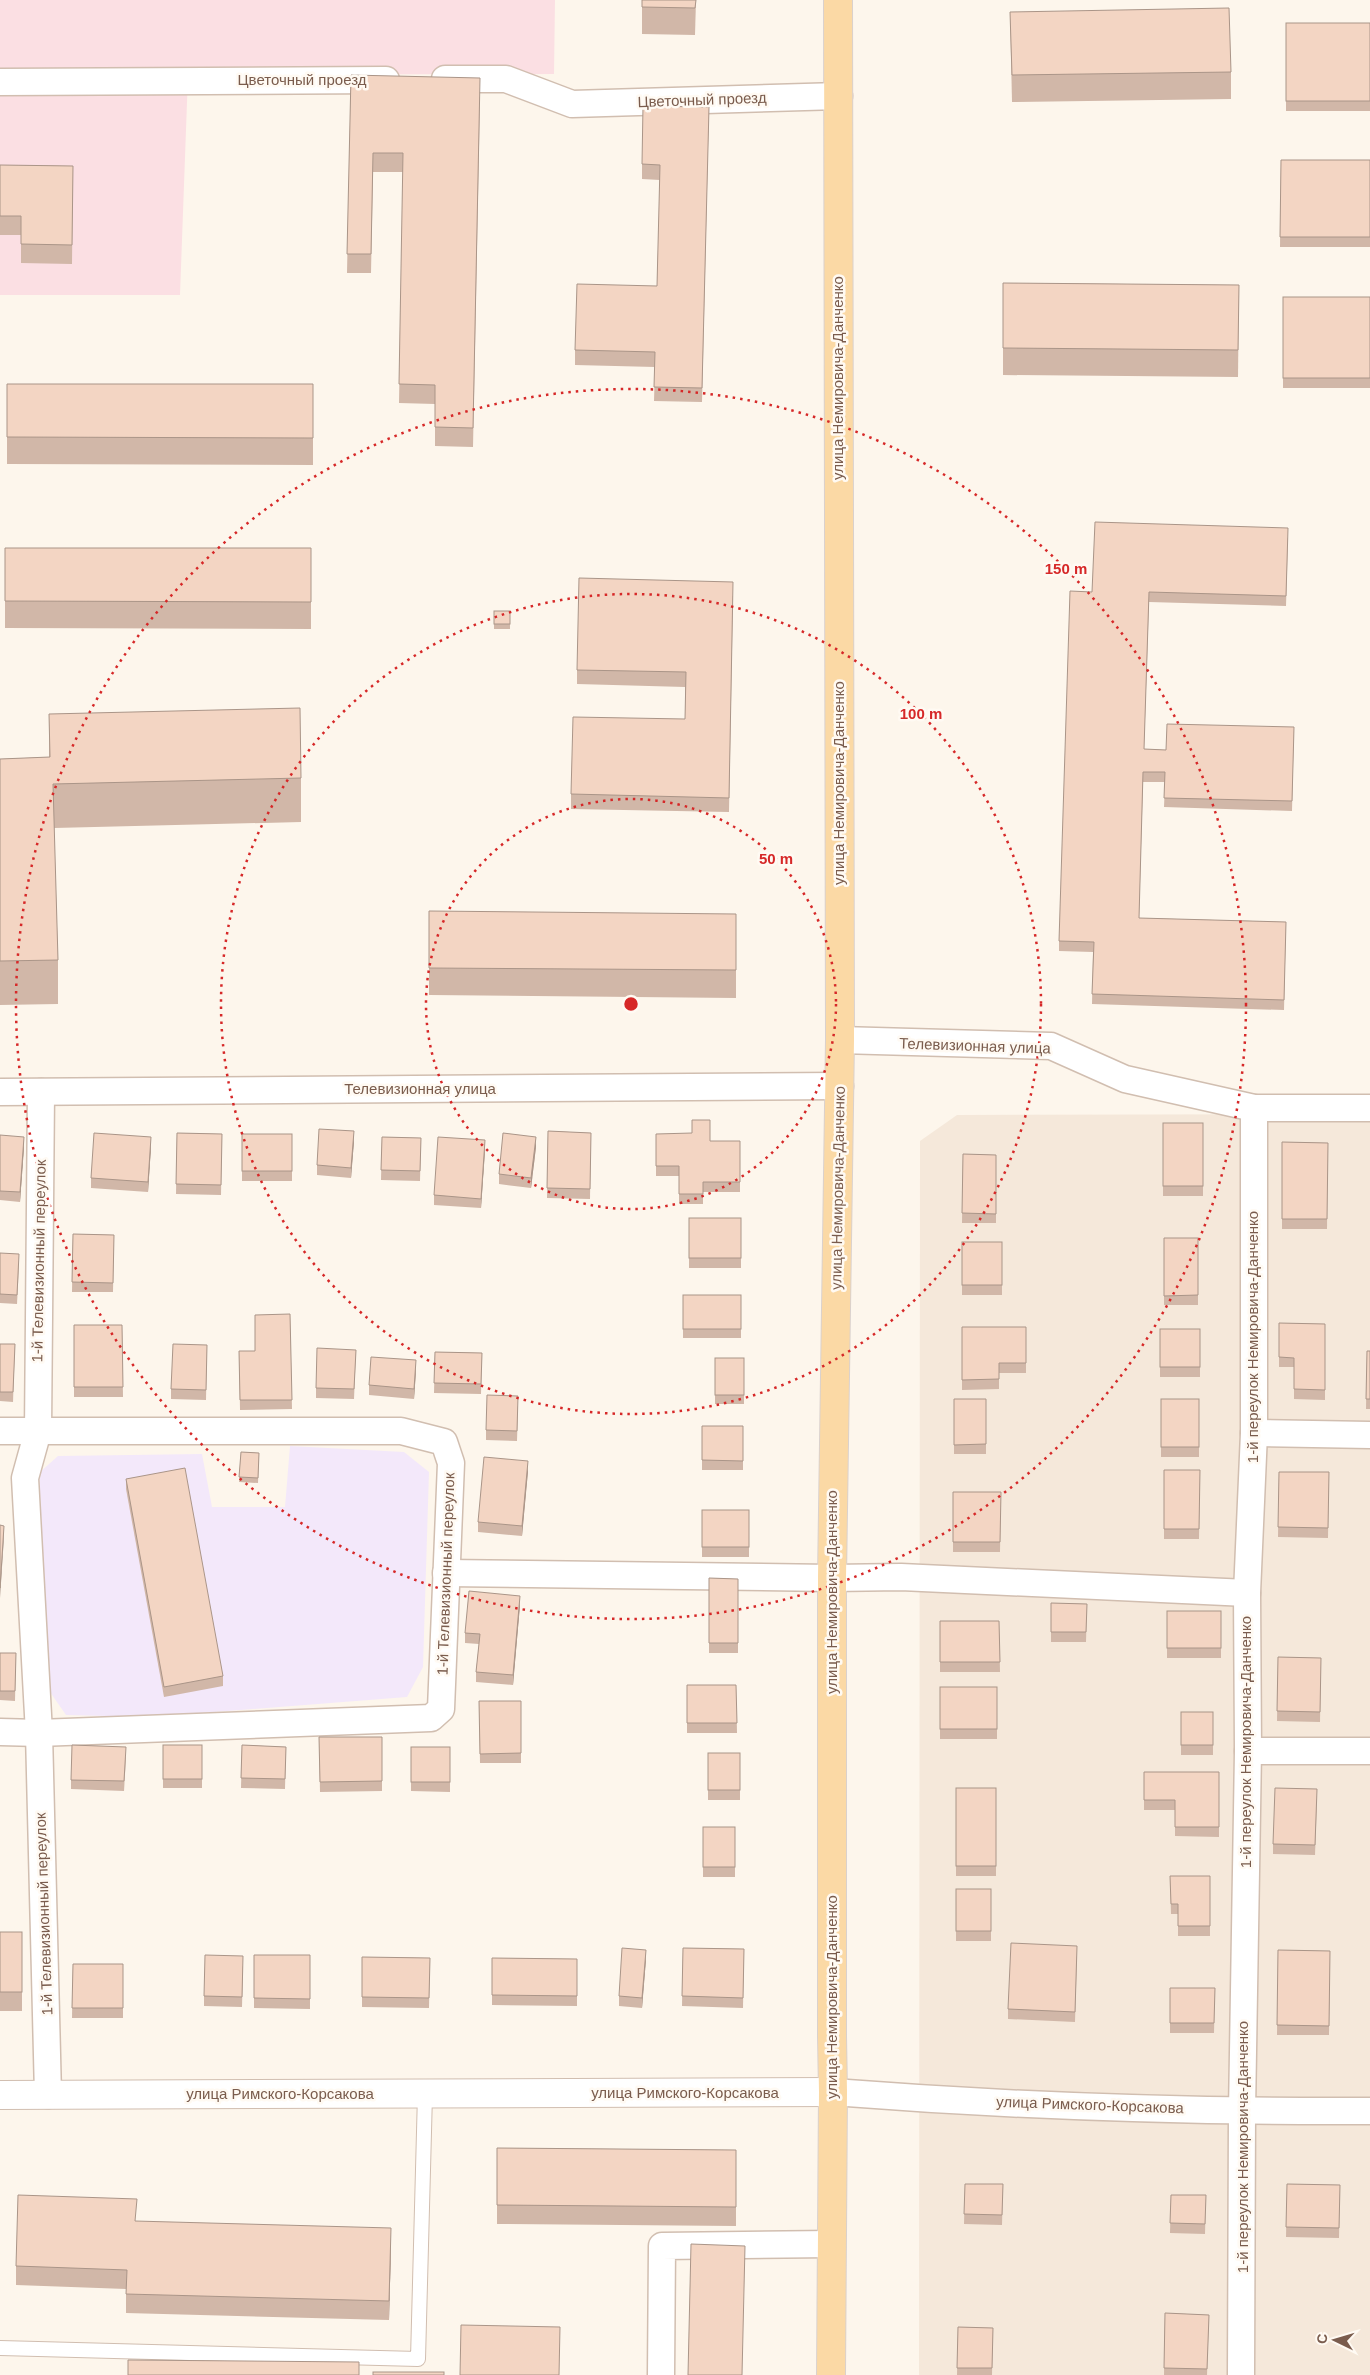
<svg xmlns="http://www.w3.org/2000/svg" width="1370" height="2375" font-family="Helvetica,sans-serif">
<rect width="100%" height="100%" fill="#fdf6ec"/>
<!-- residential -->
<polygon fill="#f5e8da" points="1370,1114 1370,2375 919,2375 920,1141 957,1115"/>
<!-- education -->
<polygon fill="#f3e8fa" points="290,1446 404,1452 429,1472 423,1667 407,1697 150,1717 66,1715 50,1692 39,1473 58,1456 202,1454 212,1507 285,1507"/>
<!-- medical -->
<polygon fill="#fbdfe3" points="0,0 555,0 554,74 188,75 180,295 0,295"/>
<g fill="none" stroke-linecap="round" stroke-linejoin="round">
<defs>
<polyline id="service" points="0,2348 418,2359 425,2094"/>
<g id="minor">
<polyline points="445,79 506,79 572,104 839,96"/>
<polyline points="0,82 386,80"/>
<polyline points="840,1040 1051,1046 1125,1079 1254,1108 1370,1108"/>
<polyline points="0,1092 840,1086"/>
<polyline points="41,1092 38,1431 25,1478 39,1733 48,2095"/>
<polyline points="0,1431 401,1431 444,1442 451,1463 441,1709 431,1718 39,1733 0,1732"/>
<polyline points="1254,1433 1370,1435"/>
<polyline points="446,1573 832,1578 901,1577 1247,1593"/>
<polyline points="1248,1751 1370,1751"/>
<path d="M833 2092C1012 2106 1191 2112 1370 2111"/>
<polyline points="661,2375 662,2246 831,2244"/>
<polyline points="1241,2375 1242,2112 1248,1751 1247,1593 1254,1433 1254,1108"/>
</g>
<polyline id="tertiary" points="0,2095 833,2092"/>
<polyline id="primary" points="831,2375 833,2092 832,2036 832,1578 840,1040 838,0"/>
</defs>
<!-- service casing -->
<use href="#service" stroke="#d1beb0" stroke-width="16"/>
<!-- minor casing -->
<use href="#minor" stroke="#d1beb0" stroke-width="29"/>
<!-- tertiary casing -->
<use href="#tertiary" stroke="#d1beb0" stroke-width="30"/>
<!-- primary casing -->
<use href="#primary" stroke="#dad1cd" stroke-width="30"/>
<!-- service -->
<use href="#service" stroke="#fff" stroke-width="14"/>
<!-- minor -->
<use href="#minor" stroke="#fff" stroke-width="26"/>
<!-- tertiary -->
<use href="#tertiary" stroke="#fff" stroke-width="28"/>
<!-- primary -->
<use href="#primary" stroke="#fbd9a5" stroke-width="28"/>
</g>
<!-- wall -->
<g fill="#d1b7a8">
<polygon points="642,0 696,0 695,35 642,34"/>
<polygon points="1010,12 1231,72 1231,99 1012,102"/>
<rect x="1286" y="23" width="84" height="88"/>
<polygon points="351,75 480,97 473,447 435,446 435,404 399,403 403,172 373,172 371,273 347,273"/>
<polygon points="709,107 702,402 654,401 655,367 575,365 575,350 657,286 660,180 642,179 642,164"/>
<polygon points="1281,160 1370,160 1370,247 1280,247"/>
<polygon points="0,165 73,166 72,264 21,263 21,235 0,235"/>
<polygon points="1003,283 1239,285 1238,377 1003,375"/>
<rect x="1283" y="297" width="87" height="91"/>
<polygon points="7,384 313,384 313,465 7,464"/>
<polygon points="1288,538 1286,606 1149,602 1144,749 1166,750 1294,727 1292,811 1164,807 1165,782 1143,782 1139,918 1286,922 1284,1010 1092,1004 1093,952 1059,951 1059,941 1092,592"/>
<polygon points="5,548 311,548 311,629 5,628"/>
<polygon points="733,596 729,812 571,809 571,794 685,719 685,687 577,684 577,670"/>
<rect x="494" y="611" width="16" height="18"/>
<polygon points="49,714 301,778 301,822 54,828 58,960 58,1004 0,1005 0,759 49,757"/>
<polygon points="736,914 736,998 429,995 429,968"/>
<rect x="1163" y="1123" width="40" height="73"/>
<polygon points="548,1131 591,1133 590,1199 547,1198"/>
<polygon points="177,1133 222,1134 221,1195 176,1194"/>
<rect x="242" y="1134" width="50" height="47"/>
<polygon points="656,1134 710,1141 740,1141 740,1192 703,1192 703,1204 679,1204 679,1176 656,1176"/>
<polygon points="0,1135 24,1147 20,1202 0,1200"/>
<polygon points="382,1137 421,1138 420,1181 381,1180"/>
<polygon points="354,1141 351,1178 317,1175 317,1165"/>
<polygon points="1282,1142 1328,1143 1327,1229 1282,1229"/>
<polygon points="151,1147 148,1192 91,1188 91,1178"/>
<polygon points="536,1147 531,1188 499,1184 499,1174"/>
<polygon points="485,1150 481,1208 434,1205 434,1195"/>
<polygon points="963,1154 996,1155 996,1223 962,1223"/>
<rect x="689" y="1218" width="52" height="50"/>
<polygon points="73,1234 114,1235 113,1292 72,1292"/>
<rect x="1164" y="1238" width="34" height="67"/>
<rect x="962" y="1242" width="40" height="53"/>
<polygon points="0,1253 19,1264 17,1304 0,1303"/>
<rect x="683" y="1295" width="58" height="43"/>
<polygon points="290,1314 292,1409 240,1410 239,1351 255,1351"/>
<polygon points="1279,1323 1325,1324 1325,1400 1294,1399 1294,1367 1279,1367"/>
<polygon points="74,1325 122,1325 123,1397 74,1397"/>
<polygon points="962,1327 1026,1327 1026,1373 999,1373 999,1389 962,1390"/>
<rect x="1160" y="1329" width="40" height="48"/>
<polygon points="0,1344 15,1344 13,1402 0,1401"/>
<polygon points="207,1345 206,1400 171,1399 171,1389"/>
<polygon points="356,1350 354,1399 316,1398 316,1388"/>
<polygon points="1367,1351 1370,1351 1370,1409 1366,1409"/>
<polygon points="435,1352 482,1353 481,1394 434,1393"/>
<rect x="715" y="1358" width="29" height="46"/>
<polygon points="416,1370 414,1399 369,1395 369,1385"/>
<rect x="954" y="1399" width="32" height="55"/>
<rect x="1161" y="1399" width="38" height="58"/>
<polygon points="518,1406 517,1441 486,1440 486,1430"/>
<rect x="702" y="1426" width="41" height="44"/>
<polygon points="241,1452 259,1453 258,1483 239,1482"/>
<polygon points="1164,1470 1200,1470 1199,1539 1164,1539"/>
<polygon points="528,1471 522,1536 478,1532 478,1522"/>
<polygon points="1279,1472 1329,1472 1328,1538 1278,1537"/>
<polygon points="126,1479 223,1676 223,1686 164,1697 126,1489"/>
<polygon points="953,1492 1001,1492 1000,1552 953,1552"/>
<rect x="702" y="1510" width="47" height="47"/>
<polygon points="709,1578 738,1579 738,1653 709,1653"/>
<polygon points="1051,1603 1087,1604 1086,1642 1051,1642"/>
<polygon points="520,1605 513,1685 476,1682 476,1672 479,1644 465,1643 465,1633"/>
<rect x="1167" y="1611" width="54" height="47"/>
<polygon points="940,1621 999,1621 1000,1672 940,1672"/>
<polygon points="0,1653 16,1653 15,1701 0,1700"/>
<polygon points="1278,1657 1321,1658 1320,1722 1277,1721"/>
<polygon points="687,1685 736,1685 737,1733 687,1733"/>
<rect x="940" y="1687" width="57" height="52"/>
<polygon points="479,1701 521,1701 521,1763 480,1763"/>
<rect x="1181" y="1712" width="32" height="43"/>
<polygon points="319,1737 382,1737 382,1791 320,1792"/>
<rect x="163" y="1745" width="39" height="43"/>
<polygon points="242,1745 286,1747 285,1789 241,1788"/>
<polygon points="411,1747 450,1747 450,1792 411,1791"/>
<rect x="708" y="1753" width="32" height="47"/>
<polygon points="126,1757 124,1791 71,1789 71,1780"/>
<polygon points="1144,1772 1219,1772 1219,1837 1175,1836 1175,1810 1144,1810"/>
<rect x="956" y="1788" width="40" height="88"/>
<polygon points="1317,1799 1315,1855 1273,1854 1273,1844"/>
<rect x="703" y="1827" width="32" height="50"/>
<polygon points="1170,1876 1210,1876 1210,1936 1178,1936 1178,1914 1171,1914"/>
<rect x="956" y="1889" width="35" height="52"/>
<rect x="0" y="1932" width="22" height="79"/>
<polygon points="683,1948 744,1949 743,2008 682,2006"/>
<polygon points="1278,1950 1330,1951 1329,2035 1277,2035"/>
<polygon points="254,1955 310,1955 310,2009 254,2008"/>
<polygon points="1077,1956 1075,2022 1008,2019 1008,2009"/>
<polygon points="362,1957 430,1958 429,2008 362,2007"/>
<polygon points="492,1958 577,1959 577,2006 492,2005"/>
<polygon points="646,1959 642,2008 619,2006 619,1996"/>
<polygon points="73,1964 123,1964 123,2018 72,2018"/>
<polygon points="243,1966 242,2007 204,2006 204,1996"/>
<polygon points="1170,1988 1215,1988 1214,2033 1170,2033"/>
<polygon points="497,2148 736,2150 736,2226 497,2224"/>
<polygon points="965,2184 1003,2184 1002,2225 964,2224"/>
<polygon points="1287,2184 1340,2185 1339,2238 1286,2237"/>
<polygon points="1171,2195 1206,2195 1205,2234 1170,2233"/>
<polygon points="136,2222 391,2248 389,2320 126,2313 126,2289 16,2285 16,2266"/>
<polygon points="1165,2313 1209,2315 1207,2375 1164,2375"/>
<polygon points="958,2327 993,2328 992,2375 957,2375"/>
</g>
<!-- shaded-wall -->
<g fill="#aa9588">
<polygon points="354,1131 354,1141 351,1178 351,1168"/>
<polygon points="24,1137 24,1147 20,1202 20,1192"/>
<polygon points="151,1137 151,1147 148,1192 148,1182"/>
<polygon points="536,1137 536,1147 531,1188 531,1178"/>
<polygon points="485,1140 485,1150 481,1208 481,1199"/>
<polygon points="416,1360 416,1370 414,1399 414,1389"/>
<polygon points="528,1461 528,1471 522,1536 522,1526"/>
<polygon points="4,1526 4,1536 0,1598 0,1588"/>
<polygon points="520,1596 520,1605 513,1685 513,1675"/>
<polygon points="646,1950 646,1959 642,2008 642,1998"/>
<polygon points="391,2228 391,2248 389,2320 389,2301"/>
</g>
<!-- building -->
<g fill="#f3d5c3" stroke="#aa9588">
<polygon points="642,0 696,0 695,8 642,7"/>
<polygon points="1229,8 1231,72 1012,75 1010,12"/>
<rect x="1286" y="23" width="84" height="78"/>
<polygon points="351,75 480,78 473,428 435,427 435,385 399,384 403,153 373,153 371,254 347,254"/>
<polygon points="643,106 709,107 702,388 654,387 655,352 575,350 577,284 657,286 660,165 642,164"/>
<polygon points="1281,160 1370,160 1370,237 1280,237"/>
<polygon points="0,165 73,166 72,245 21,244 21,216 0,216"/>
<polygon points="1003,283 1239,285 1238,350 1003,348"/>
<rect x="1283" y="297" width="87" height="81"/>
<polygon points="7,384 313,384 313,438 7,437"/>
<polygon points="1095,522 1288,528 1286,596 1149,592 1144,749 1166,750 1167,724 1294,727 1292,801 1164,798 1165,772 1143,772 1139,918 1286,922 1284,1000 1092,994 1094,942 1059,941 1070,591 1092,592"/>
<polygon points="5,548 311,548 311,602 5,601"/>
<polygon points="579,578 733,582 729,798 571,794 573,717 685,719 686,672 577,670"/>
<rect x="494" y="611" width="16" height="13"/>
<polygon points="300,708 301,778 53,784 58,960 0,961 0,759 50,757 49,714"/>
<polygon points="429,911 736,914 736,970 429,968"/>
<polygon points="692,1120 710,1120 710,1141 740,1141 740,1182 703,1182 703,1194 679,1194 679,1166 656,1166 656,1134 692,1133"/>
<rect x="1163" y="1123" width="40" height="63"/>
<polygon points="319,1129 354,1131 351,1168 317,1165"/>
<polygon points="548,1131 591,1133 590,1189 547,1188"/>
<polygon points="94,1133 151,1137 148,1182 91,1178"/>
<polygon points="177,1133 222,1134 221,1185 176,1184"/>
<polygon points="503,1133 536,1137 531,1178 499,1174"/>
<rect x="242" y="1134" width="50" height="37"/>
<polygon points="0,1135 24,1137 20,1192 0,1191"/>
<polygon points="382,1137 421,1138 420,1171 381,1170"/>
<polygon points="438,1137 485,1140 481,1199 434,1195"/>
<polygon points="1282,1142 1328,1143 1327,1219 1282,1219"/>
<polygon points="963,1154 996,1155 996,1214 962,1213"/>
<rect x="689" y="1218" width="52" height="40"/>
<polygon points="73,1234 114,1235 113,1283 72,1282"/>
<polygon points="1164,1238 1198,1238 1198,1295 1164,1296"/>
<rect x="962" y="1242" width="40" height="43"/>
<polygon points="0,1253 19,1254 17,1295 0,1294"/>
<rect x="683" y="1295" width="58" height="34"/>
<polygon points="290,1314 292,1400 240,1400 239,1351 255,1351 255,1315"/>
<polygon points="1279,1323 1325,1324 1325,1390 1294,1389 1294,1358 1279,1357"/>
<polygon points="74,1325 122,1325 123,1387 74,1387"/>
<polygon points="962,1327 1026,1327 1026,1363 999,1363 999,1379 962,1380"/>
<rect x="1160" y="1329" width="40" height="38"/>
<polygon points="0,1344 15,1344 13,1392 0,1392"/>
<polygon points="173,1344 207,1345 206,1390 171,1389"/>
<polygon points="317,1348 356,1350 354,1389 316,1388"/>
<polygon points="1367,1351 1370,1351 1370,1399 1366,1399"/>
<polygon points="435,1352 482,1353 481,1384 434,1383"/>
<polygon points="371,1357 416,1360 414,1389 369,1385"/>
<rect x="715" y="1358" width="29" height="37"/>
<polygon points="487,1395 518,1396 517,1431 486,1430"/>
<polygon points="954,1399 986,1399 986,1444 954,1445"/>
<rect x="1161" y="1399" width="38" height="48"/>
<polygon points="702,1426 743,1426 743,1461 702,1460"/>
<polygon points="241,1452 259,1453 258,1478 239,1477"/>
<polygon points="484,1457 528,1461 522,1526 478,1522"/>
<polygon points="185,1468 223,1676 164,1687 126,1479"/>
<polygon points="1164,1470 1200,1470 1199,1529 1164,1529"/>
<polygon points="1279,1472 1329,1472 1328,1528 1278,1527"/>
<polygon points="953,1492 1001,1492 1000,1542 953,1542"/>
<rect x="702" y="1510" width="47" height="37"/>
<polygon points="0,1525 4,1526 0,1588"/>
<polygon points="709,1578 738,1579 738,1643 709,1643"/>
<polygon points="469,1591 520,1596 513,1675 476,1672 480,1634 465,1633"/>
<polygon points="1051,1603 1087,1604 1086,1632 1051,1632"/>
<rect x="1167" y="1611" width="54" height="37"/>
<polygon points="940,1621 999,1621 1000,1662 940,1662"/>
<polygon points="0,1653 16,1653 15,1691 0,1691"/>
<polygon points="1278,1657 1321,1658 1320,1712 1277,1711"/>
<polygon points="687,1685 736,1685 737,1723 687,1723"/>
<rect x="940" y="1687" width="57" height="42"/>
<polygon points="479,1701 521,1701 521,1753 480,1754"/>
<rect x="1181" y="1712" width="32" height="33"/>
<polygon points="319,1737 382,1737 382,1781 320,1782"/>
<polygon points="72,1745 126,1747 124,1781 71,1780"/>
<rect x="163" y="1745" width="39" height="34"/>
<polygon points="242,1745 286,1747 285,1779 241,1778"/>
<rect x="411" y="1747" width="39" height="35"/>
<rect x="708" y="1753" width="32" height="37"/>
<polygon points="1144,1772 1219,1772 1219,1827 1175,1827 1175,1800 1144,1800"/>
<rect x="956" y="1788" width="40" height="78"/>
<polygon points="1275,1788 1317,1789 1315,1845 1273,1844"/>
<rect x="703" y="1827" width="32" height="40"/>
<polygon points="1170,1876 1210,1876 1210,1926 1178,1926 1178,1904 1171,1904"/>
<rect x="956" y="1889" width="35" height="42"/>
<rect x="0" y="1932" width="22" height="60"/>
<polygon points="1011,1943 1077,1946 1075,2012 1008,2009"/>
<polygon points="622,1948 646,1950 642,1998 619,1996"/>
<polygon points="683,1948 744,1949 743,1998 682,1996"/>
<polygon points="1278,1950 1330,1951 1329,2026 1277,2025"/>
<polygon points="205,1955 243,1956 242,1997 204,1996"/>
<polygon points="254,1955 310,1955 310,1999 254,1998"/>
<polygon points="362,1957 430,1958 429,1998 362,1997"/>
<polygon points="492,1958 577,1959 577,1996 492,1995"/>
<polygon points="73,1964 123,1964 123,2008 72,2008"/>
<polygon points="1170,1988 1215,1988 1214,2023 1170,2023"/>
<polygon points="497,2148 736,2150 736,2207 497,2205"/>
<polygon points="965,2184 1003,2184 1002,2215 964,2214"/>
<polygon points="1287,2184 1340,2185 1339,2228 1286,2227"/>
<polygon points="18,2195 137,2199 135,2221 391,2228 389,2301 126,2294 127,2270 16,2266"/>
<polygon points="1171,2195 1206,2195 1205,2224 1170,2223"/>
<polygon points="691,2244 745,2246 742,2375 688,2375"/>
<polygon points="1165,2313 1209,2315 1207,2369 1164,2368"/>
<polygon points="461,2325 560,2327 559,2375 460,2375"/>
<polygon points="958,2327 993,2328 992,2368 957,2368"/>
<polygon points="128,2360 359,2362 359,2375 128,2375"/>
<rect x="373" y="2372" width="71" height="3"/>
</g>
<!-- distance rings -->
<g fill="none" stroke="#d62828" stroke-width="2.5" stroke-dasharray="2.5 5">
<circle cx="631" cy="1004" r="205"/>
<circle cx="631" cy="1004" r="410"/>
<circle cx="631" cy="1004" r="615"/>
</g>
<g text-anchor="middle" stroke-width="5" stroke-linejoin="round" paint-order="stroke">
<!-- street labels -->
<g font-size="15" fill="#7a5c4d" stroke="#fffaf3">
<text x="302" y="85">Цветочный проезд</text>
<text transform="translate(702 100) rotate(-2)" y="5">Цветочный проезд</text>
<text transform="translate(838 378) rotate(-90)" y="5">улица Немировича-Данченко</text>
<text transform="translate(839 783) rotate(-90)" y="5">улица Немировича-Данченко</text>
<text transform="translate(975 1046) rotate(2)" y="5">Телевизионная улица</text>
<text x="420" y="1094">Телевизионная улица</text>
<text transform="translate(838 1188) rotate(-89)" y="5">улица Немировича-Данченко</text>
<text transform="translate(39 1261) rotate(-89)" y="5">1-й Телевизионный переулок</text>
<text transform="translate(1253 1337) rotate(-90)" y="5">1-й переулок Немировича-Данченко</text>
<text transform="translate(446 1574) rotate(-88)" y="5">1-й Телевизионный переулок</text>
<text transform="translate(832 1592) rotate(-90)" y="5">улица Немировича-Данченко</text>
<text transform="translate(1246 1742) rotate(-90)" y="5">1-й переулок Немировича-Данченко</text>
<text transform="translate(44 1914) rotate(-92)" y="5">1-й Телевизионный переулок</text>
<text transform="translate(832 1997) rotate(-90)" y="5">улица Немировича-Данченко</text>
<text x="685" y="2098">улица Римского-Корсакова</text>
<text x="280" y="2099">улица Римского-Корсакова</text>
<text transform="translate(1090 2105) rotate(2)" y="5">улица Римского-Корсакова</text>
<text transform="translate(1243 2147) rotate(-90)" y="5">1-й переулок Немировича-Данченко</text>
</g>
</g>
<circle cx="631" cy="1004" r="8" fill="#d62828" stroke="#fffaf3" stroke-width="2.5"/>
<g font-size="15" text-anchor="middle" font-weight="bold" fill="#d62828" stroke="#fffaf3" stroke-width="5" stroke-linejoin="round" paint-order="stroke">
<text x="1066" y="574">150 m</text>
<text x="921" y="719">100 m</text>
<text x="776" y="864">50 m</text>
</g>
<!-- north arrow -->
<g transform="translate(1335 2340) rotate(275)" stroke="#fffaf3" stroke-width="4" paint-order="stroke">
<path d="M0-4L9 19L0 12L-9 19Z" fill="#7a5c4d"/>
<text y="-8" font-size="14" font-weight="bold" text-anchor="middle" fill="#7a5c4d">С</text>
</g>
</svg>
